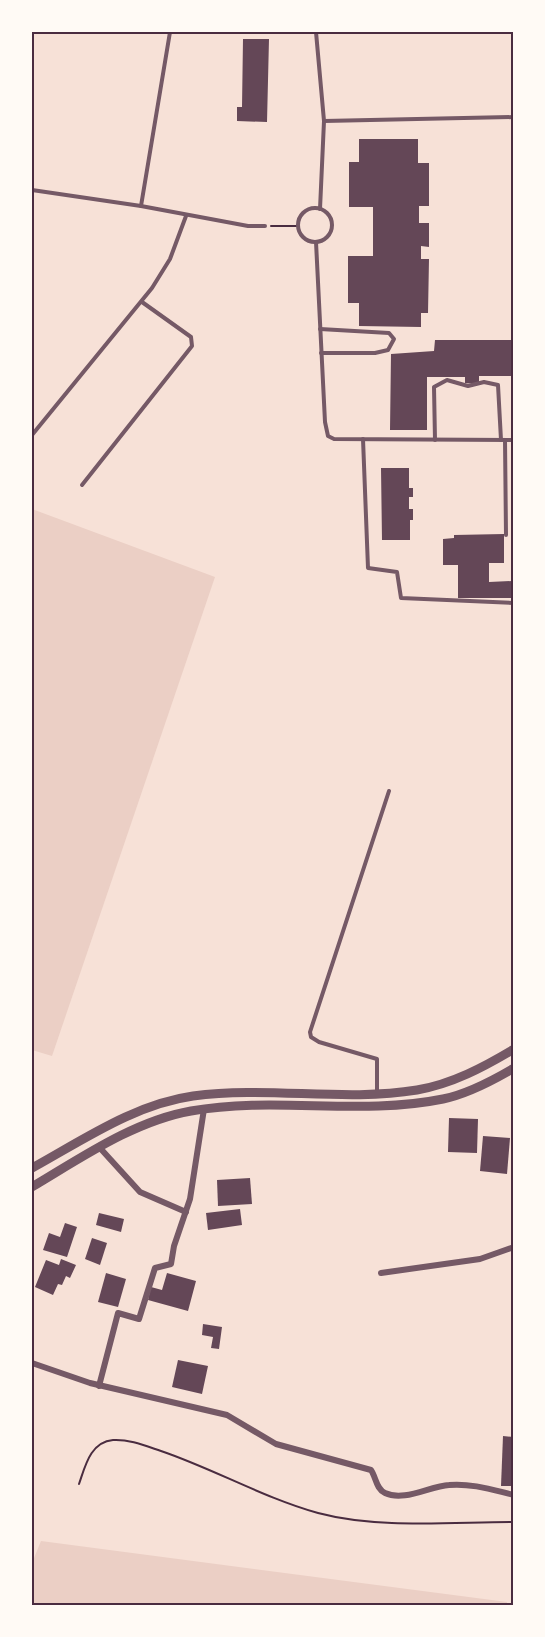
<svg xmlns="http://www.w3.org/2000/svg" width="545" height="1637" font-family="Manrope,sans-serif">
<rect width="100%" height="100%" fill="#f7e1d7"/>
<!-- green -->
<g fill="#ebcfc5">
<polygon points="32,509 215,577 52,1056 32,1050"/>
<polygon points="41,1541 507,1602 507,1605 32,1605 32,1563"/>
</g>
<!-- building -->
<g fill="#644757">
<polygon points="243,39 269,39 267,122 237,121 237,107 242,107"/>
<polygon points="359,139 418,139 418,163 429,163 429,206 419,206 419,223 429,223 429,247 421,246 421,259 429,259 428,313 421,313 421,327 359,326 359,303 348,303 348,256 373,256 373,207 349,207 349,162 359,162"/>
<polygon points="435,340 514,340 514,376 479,376 479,384 465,383 465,377 427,377 427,430 390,430 391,354 434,351"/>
<polygon points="381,468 409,468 409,488 413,488 413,497 409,497 409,509 413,509 413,520 410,520 410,540 382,540"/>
<polygon points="504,534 504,563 489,563 489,582 512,581 512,598 458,598 458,565 443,565 443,539 454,538 454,535"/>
<polygon points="449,1118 478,1119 477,1153 448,1152"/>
<polygon points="483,1136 510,1138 507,1174 480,1171"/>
<polygon points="250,1178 252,1204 218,1206 217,1180"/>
<polygon points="240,1209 242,1225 208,1230 206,1213"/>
<polygon points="99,1213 124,1219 121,1232 96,1225"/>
<polygon points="65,1223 77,1227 67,1257 43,1250 49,1233 60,1237"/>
<polygon points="92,1238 107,1243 100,1265 85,1259"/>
<polygon points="61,1259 76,1265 70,1278 66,1276 62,1285 58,1284 53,1295 35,1287 46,1260 59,1265"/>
<polygon points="106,1273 126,1279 118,1307 98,1302"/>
<polygon points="167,1273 196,1281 188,1311 148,1300 151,1287 162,1290"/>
<polygon points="203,1324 222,1327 219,1349 211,1348 213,1337 202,1335"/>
<polygon points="178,1360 208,1366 202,1394 172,1387"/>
<polygon points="503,1436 514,1437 514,1486 501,1486"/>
</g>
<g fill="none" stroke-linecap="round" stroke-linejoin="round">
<!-- path -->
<g stroke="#4a2c40" stroke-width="2">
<polyline points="271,226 298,226"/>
<path d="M79 1484C85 1467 90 1442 113 1440 129 1439 146 1446 161 1451 214 1469 264 1498 318 1513 378 1529 451 1522 514 1522"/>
</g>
<!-- service -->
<g stroke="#755966" stroke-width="4">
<polyline points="316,32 324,121 320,209"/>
<polyline points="324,121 514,117"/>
<polyline points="32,190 141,206 248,226 265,226"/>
<polyline points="141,206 170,32"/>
<circle cx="315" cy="225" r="17"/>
<polyline points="316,242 325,422 328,436 334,439 514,440"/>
<polyline points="320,329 389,333 394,339 388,350 375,353 321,353"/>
<polyline points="32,435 152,288 170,259 186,216"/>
<polyline points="363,439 368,568 397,572 401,598 514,603"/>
<polyline points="435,440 434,387 447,380 468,386 484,382 498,385 501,440"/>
<polyline points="505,440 506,535"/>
<polyline points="82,485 192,346 191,337 142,302"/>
<polyline points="377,1092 377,1059 319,1042 311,1037 310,1032 389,791"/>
</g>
<!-- minor -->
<g stroke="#755966" stroke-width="6">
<polyline points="100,1148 140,1192 186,1212"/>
<polyline points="381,1273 480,1259 514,1247"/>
<path d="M32 1363 90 1383 227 1415 276 1444 371 1470C376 1477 376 1489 385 1493 404 1502 430 1486 449 1485 471 1483 493 1490 514 1495"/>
<polyline points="99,1386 118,1313 139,1319 155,1268 171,1264 174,1246 190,1199 204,1109"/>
</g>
<!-- tertiary -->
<g stroke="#755966" stroke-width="9">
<path d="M32 1168C83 1140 135 1104 193 1096 268 1086 344 1102 417 1090 452 1084 484 1067 514 1049"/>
<path d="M32 1187C81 1158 134 1121 191 1111 274 1096 360 1116 443 1099 467 1094 492 1081 514 1068"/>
</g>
</g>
<!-- border -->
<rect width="545" height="1637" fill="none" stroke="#fffaf5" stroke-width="66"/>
<rect x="33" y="33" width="479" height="1571" fill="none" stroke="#4a2c40" stroke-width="2"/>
</svg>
